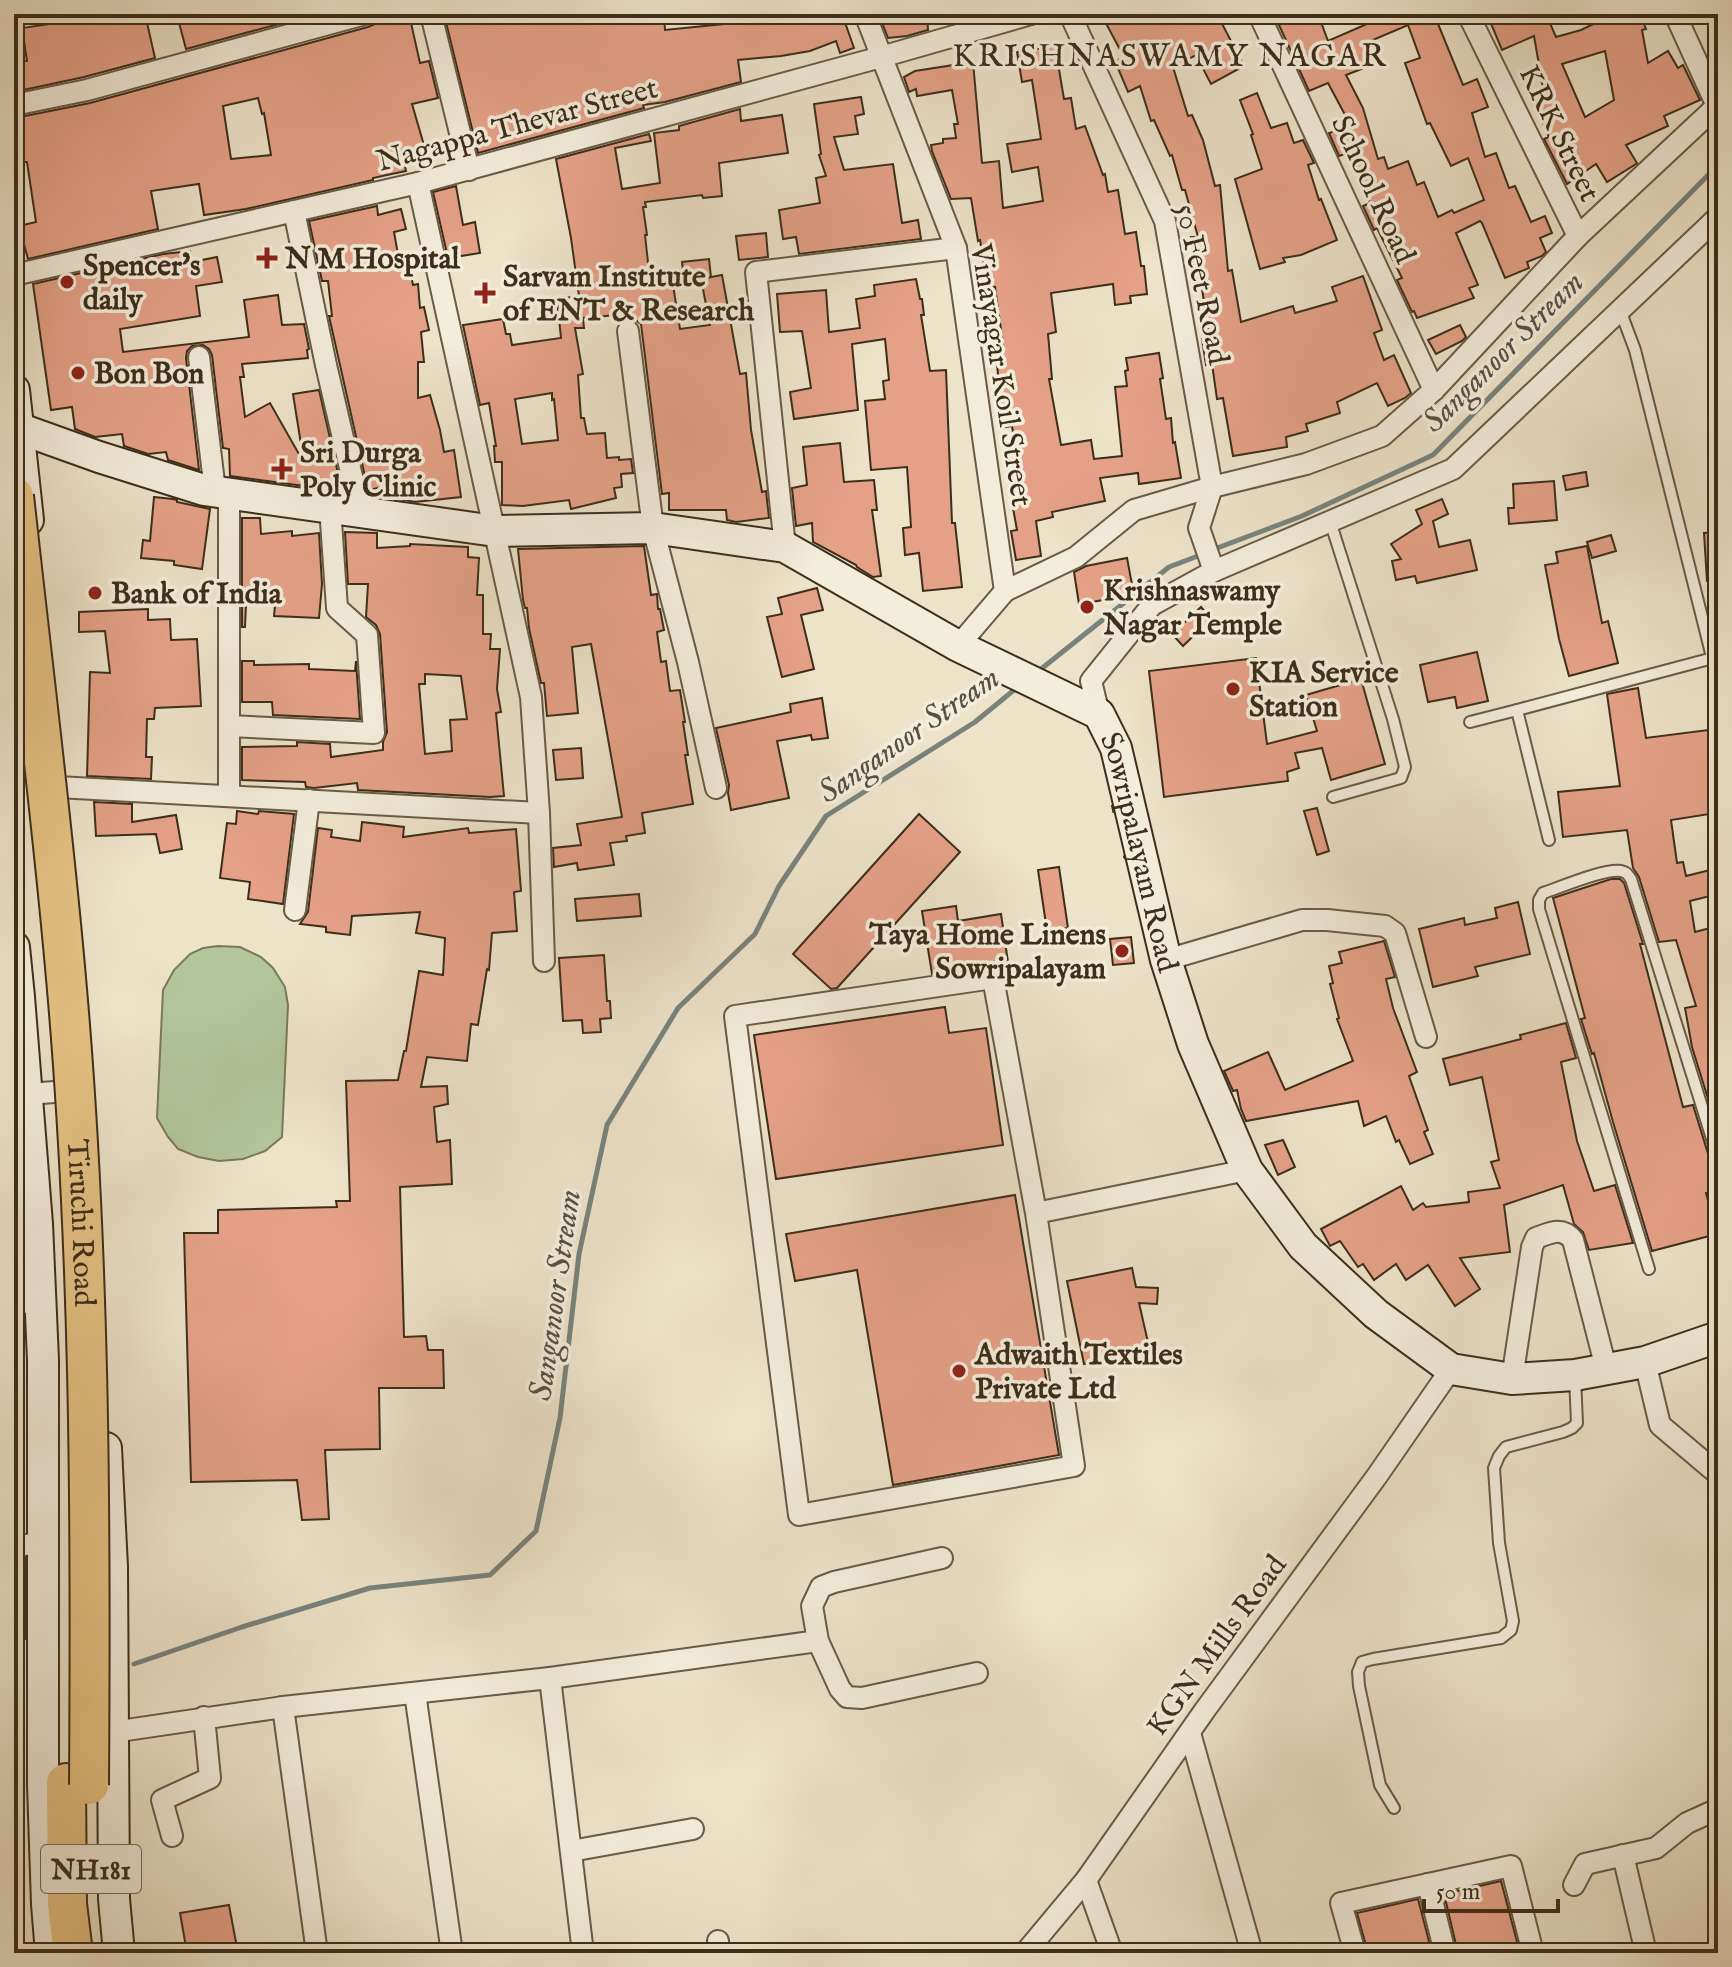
<svg xmlns="http://www.w3.org/2000/svg" width="1732" height="1967" font-family="'IM FELL English',serif">
<rect width="100%" height="100%" fill="#ede3c9"/>
<filter id="stains"><feTurbulence type="fractalNoise" baseFrequency=".0025" numOctaves="4"/><feColorMatrix values="0 0 0 0 .2 0 0 0 0 .09 0 0 0 0 .02 0 0 0 .5 -.17"/></filter>
<radialGradient id="worn" r=".72"><stop offset=".6" stop-color="#630" stop-opacity="0"/><stop offset="1" stop-color="#630" stop-opacity=".3"/></radialGradient>
<!-- pitch -->
<polygon fill="#b2c59b" stroke="#787a5a" stroke-width="2" points="218,946 240,947 261,957 273,968 285,987 288,1005 282,1137 265,1151 243,1159 219,1161 198,1157 178,1149 168,1137 157,1118 163,990 174,970 190,954 203,948"/>
<g fill="none" stroke-linecap="round" stroke-linejoin="round">
<!-- stream -->
<g stroke="#78837e" stroke-width="5">
<polyline points="1212,550 1302,516 1433,455 1718,165"/>
<polyline points="1036,673 1169,567 1203,554"/>
<polyline points="134,1664 242,1627 370,1588 490,1575 536,1531 560,1418 579,1254 607,1125 678,1008 755,934 779,886 826,816 975,722 1019,686"/>
</g>
</g>
<!-- building -->
<g fill="#e5a188" stroke="#3d2e1a" stroke-width="2" fill-rule="evenodd">
<polygon points="76,14 145,14 155,58 84,77 14,92 14,63 27,61 22,28 77,20"/>
<polygon points="178,14 316,14 186,49 178,19 180,18"/>
<path d="M389 14H409L420 63 429 61 438 98 412 104 428 159 405 166 406 171 373 178V180L246 209 204 215 199 184 151 191 158 229 28 259 19 226 36 222 27 162H21L15 118 90 103 368 27 375 24 378 16ZM258 98 262 114 264 113 271 155 231 159 223 106Z"/>
<polygon points="444,14 664,14 665,30 744,22 744,19 789,14 794,14 795,20 809,14 842,14 854,48 840,53 836,41 810,51 781,56 738,60 741,82 665,102 643,105 644,108 478,153"/>
<polygon points="887,14 927,14 928,30 907,36 888,38 881,20 888,19"/>
<polygon points="1101,14 1217,14 1244,66 1211,84 1196,55 1173,67 1188,116 1192,115 1203,140 1215,186 1220,185 1228,271 1232,270 1241,322 1293,306 1295,313 1337,301 1332,287 1363,276 1382,330 1374,333 1384,360 1394,355 1411,393 1405,398 1388,406 1377,383 1337,402 1340,413 1306,424 1308,431 1286,437 1287,447 1233,456 1223,398 1217,399 1212,364 1206,365 1202,339 1209,338 1199,267 1194,267 1191,237 1198,237 1185,190 1182,190 1172,155 1170,156 1154,120 1151,121 1140,86 1128,92 1115,61 1124,57"/>
<path d="M1274 14H1318L1328 41 1367 24 1362 14H1434L1463 85 1477 79 1488 107 1472 113 1485 157 1496 153 1509 188 1515 186 1531 222 1545 216 1552 233 1540 238 1546 252 1542 256 1527 262 1529 268 1505 278 1482 223 1480 221 1456 233 1478 285 1469 288 1474 298 1417 318 1414 311 1412 312 1397 280 1402 278 1377 228 1374 230 1363 206 1370 203 1351 152 1339 156 1329 133 1351 126 1328 83 1309 91ZM1408 25 1420 58 1405 63 1427 124 1430 123 1451 166 1468 158 1484 200 1454 213 1452 210 1438 217 1424 182 1417 185 1408 161 1388 169 1384 157 1378 159 1363 108 1346 75 1377 63 1368 42Z"/>
<path d="M1487 14H1546L1556 37 1581 30 1614 14H1640L1646 29 1642 30 1648 63 1668 51 1678 68 1683 65 1700 100 1664 116 1668 126 1626 145 1637 163 1636 164 1607 182 1596 164 1567 184 1544 139 1549 137 1530 93 1543 88 1534 36 1502 50ZM1605 51 1614 100 1585 117 1562 64Z"/>
<polygon points="1055,46 1064,99 1071,98 1076,129 1085,126 1103,175 1105,174 1108,192 1118,190 1125,234 1136,232 1141,266 1144,266 1147,294 1130,296 1131,303 1115,305 1113,284 1051,293 1056,332 1048,334 1052,379 1049,379 1061,445 1091,440 1094,459 1122,456 1115,387 1127,386 1125,371 1128,370 1126,358 1159,353 1163,378 1160,379 1166,419 1171,418 1173,443 1175,442 1181,478 1139,484 1138,473 1100,478 1105,501 1052,512 1053,517 1036,521 1041,556 1016,560 1011,531 1017,530 1011,497 1016,496 1011,472 1019,470 1012,426 1005,427 1000,398 996,352 1004,351 995,287 988,288 980,240 978,241 971,198 951,199 932,151 931,145 943,143 943,139 956,138 954,124 958,124 952,90 917,96 916,89 909,92 904,77 915,71 973,62 982,163 999,161 1003,208 1043,201 1038,167 1012,172 1007,144 1041,139 1032,80 1022,82 1017,52"/>
<polygon points="1257,93 1271,128 1287,123 1294,143 1303,140 1314,163 1308,165 1319,200 1321,199 1337,240 1301,255 1283,258 1285,262 1260,269 1235,179 1262,169 1251,135 1253,134 1240,100"/>
<polygon points="861,97 864,114 855,116 858,134 834,137 844,170 893,164 902,223 918,220 921,239 799,254 796,237 783,239 779,210 820,203 816,178 826,176 819,155 821,154 814,104"/>
<path d="M740 109 741 121 782 115 788 153 719 163 722 196 703 198 702 195 645 202 646 207H643L647 235H645L650 281H652L653 288 673 285 680 329 710 325 701 279 722 275 740 374 746 373 751 430 762 492 766 491 769 518 736 522 727 520 726 510H669V493L662 494 641 324 634 319 627 318 618 323 617 315 583 318 584 328H575L583 374 578 375 581 418H584L587 434 605 433 607 458 619 457V460L631 459 633 473 621 474 622 487 614 488 616 498 571 509 569 500 523 506 502 505V462H495L494 446H496L489 403 480 405 463 325 503 319 506 334H510L512 345 561 338 557 299 579 296 571 238 556 159 649 134 651 141 615 148 622 189 660 183 654 133 679 130V126ZM552 393V400L554 399 558 440 522 444 515 399Z"/>
<polygon points="456,186 463,225 475,222 480,253 448,258 433,192"/>
<polygon points="377,206 378,215 401,209 406,229 394,232 400,266 409,265 413,285 418,284 420,308 424,307 429,330 421,332 424,362 418,362 418,398 430,395 440,430 444,452 454,450 461,497 415,502 386,497 384,487 368,490 329,316 332,316 328,281 322,281 309,221"/>
<polygon points="766,233 768,257 739,260 736,236"/>
<polygon points="190,251 192,262 217,257 222,282 196,286 200,316 120,329 123,352 249,337 244,300 278,295 282,325 304,324 309,349 307,350 308,358 242,364 244,377 240,377 245,417 270,403 304,463 293,394 319,390 342,491 230,476 229,449 223,448 212,355 209,349 203,345 192,346 187,351 186,358 199,470 168,460 166,452 148,454 124,446 122,434 95,437 75,429 72,407 51,410 33,284 163,254"/>
<polygon points="709,259 711,277 684,280 682,262"/>
<polygon points="916,279 920,299 922,299 924,315 921,315 930,371 946,370 952,523 955,523 962,587 923,591 919,553 905,555 903,528 911,527 907,467 871,470 865,401 885,399 883,381 889,380 885,339 852,344 858,410 794,419 790,392 811,388 802,331 780,332 777,294 826,290 829,332 860,328 856,299 875,296 874,285"/>
<polygon points="1460,325 1466,337 1462,341 1436,354 1428,340"/>
<polygon points="840,443 844,482 874,480 877,510 872,510 881,576 873,577 857,567 856,565 813,542 812,523 796,526 792,488 807,485 803,447"/>
<polygon points="1586,472 1588,486 1566,490 1563,476"/>
<polygon points="1554,481 1557,520 1509,524 1508,508 1514,508 1513,484"/>
<polygon points="154,497 173,499 177,500 177,502 210,509 202,569 174,565 174,561 141,558 143,540 150,541"/>
<polygon points="1442,499 1448,514 1433,521 1439,547 1470,540 1477,570 1417,583 1415,576 1396,580 1392,561 1401,559 1391,544 1422,524 1416,510"/>
<polygon points="242,518 260,518 261,534 292,531 292,536 319,533 322,584 319,618 274,616 275,605 246,604 245,627 242,627"/>
<path d="M345 532 377 533V548L410 546V544L468 547V557L479 558 477 595H483V634H491L490 649H500L497 689 501 712 496 713 504 796 490 797 358 790 357 783 314 788 306 787 305 782 242 780V747L297 746V742L330 744 331 757 383 750V742L387 732 380 634 376 625 366 617 368 584H348ZM425 674 461 676 467 719 450 720 452 751 425 754 419 684H425Z"/>
<polygon points="1718,532 1718,580 1707,581 1704,533"/>
<polygon points="1611,535 1616,551 1592,558 1587,542"/>
<polygon points="644,546 651,595 657,594 658,609 660,609 664,630 657,632 661,662 666,661 670,691 680,690 685,722 683,722 688,755 685,755 693,804 642,813 645,833 626,836 627,841 610,843 614,865 578,870 577,863 554,867 553,848 581,845 577,824 622,817 591,644 572,647 578,713 547,716 544,683 541,683 529,628 527,608 525,608 523,600 518,549"/>
<polygon points="1587,546 1602,623 1608,621 1618,663 1569,676 1559,639 1545,565 1558,563 1556,552"/>
<polygon points="1127,558 1134,595 1079,604 1074,572 1086,566"/>
<polygon points="817,588 823,610 801,615 814,669 782,677 767,617 782,614 778,598"/>
<polygon points="1201,607 1211,619 1183,646 1172,634"/>
<polygon points="148,609 148,620 170,619 171,640 197,639 201,706 155,708 154,719 147,719 146,757 152,757 151,779 87,776 90,672 110,673 105,631 79,632 79,612"/>
<polygon points="1477,652 1488,701 1457,708 1455,697 1428,702 1420,665"/>
<polygon points="1256,658 1267,744 1317,731 1306,695 1361,679 1385,764 1331,780 1322,748 1295,753 1299,768 1287,772 1288,781 1164,797 1149,671"/>
<polygon points="242,661 254,661 254,665 309,664 309,669 355,671 356,661 360,719 273,715 272,702 242,702"/>
<polygon points="1638,688 1646,738 1708,730 1716,771 1718,786 1712,787 1716,813 1671,820 1677,863 1683,862 1686,876 1718,868 1718,894 1690,901 1695,932 1710,928 1718,953 1718,1058 1711,1059 1718,1087 1718,1131 1692,1047 1685,1008 1696,1006 1676,940 1659,942 1639,877 1633,868 1627,830 1563,837 1558,792 1620,786 1607,694"/>
<polygon points="822,698 828,738 812,740 811,735 777,741 789,798 731,810 728,793 729,785 716,728 791,712 790,704"/>
<polygon points="581,748 583,778 556,780 553,750"/>
<polygon points="94,802 132,804 132,822 176,815 182,849 160,853 156,834 96,836"/>
<polygon points="1317,808 1329,851 1317,855 1304,811"/>
<polygon points="237,811 258,814 259,811 294,814 283,904 248,899 250,882 220,878 227,823 236,824"/>
<polygon points="919,814 960,852 837,988 831,989 793,954"/>
<polygon points="362,822 404,827 403,837 468,828 469,833 516,829 521,891 514,892 517,931 492,933 489,970 487,969 478,1025 471,1024 467,1061 427,1057 421,1087 447,1086 448,1104 434,1107 437,1142 450,1140 452,1184 400,1187 404,1337 426,1336 428,1350 443,1350 444,1388 379,1388 380,1449 325,1450 329,1519 302,1520 297,1480 191,1482 184,1233 218,1233 218,1210 337,1207 336,1201 350,1201 346,1081 398,1080 404,1051 406,1051 419,971 443,975 445,938 416,933 420,912 352,916 350,935 326,932 326,927 300,924 308,912 318,828 332,830 331,837 360,841"/>
<polygon points="1059,867 1068,928 1047,931 1038,870"/>
<polygon points="1611,879 1620,879 1624,883 1643,944 1640,944 1683,1107 1693,1105 1710,1160 1713,1164 1718,1166 1718,1191 1706,1193 1717,1234 1652,1251 1613,1122 1594,1053 1592,1054 1581,1019 1585,1018 1553,898"/>
<polygon points="639,894 641,916 577,921 575,899"/>
<polygon points="1518,902 1530,954 1475,967 1478,976 1433,987 1419,929 1464,918 1465,925 1497,918 1495,908"/>
<polygon points="956,906 958,921 1001,914 1008,962 932,974 922,911"/>
<polygon points="1131,937 1134,963 1113,965 1110,939"/>
<polygon points="1384,941 1395,977 1386,979 1393,1008 1417,1072 1409,1076 1428,1130 1424,1132 1433,1154 1410,1164 1399,1140 1396,1142 1386,1116 1364,1126 1358,1101 1246,1121 1241,1109 1237,1090 1233,1091 1224,1071 1268,1052 1285,1090 1353,1061 1337,1019 1339,1018 1330,984 1333,983 1329,966 1342,963 1339,952"/>
<polygon points="604,955 607,1001 610,1001 611,1018 600,1019 601,1032 583,1033 582,1020 563,1021 559,958"/>
<polygon points="945,1007 949,1033 986,1028 1003,1145 776,1179 754,1035"/>
<polygon points="1566,1023 1576,1058 1561,1062 1577,1141 1594,1191 1615,1185 1633,1243 1589,1250 1583,1232 1574,1224 1563,1185 1504,1205 1510,1252 1460,1258 1480,1289 1455,1306 1428,1265 1406,1280 1396,1264 1374,1280 1363,1264 1358,1267 1340,1241 1330,1246 1321,1229 1401,1186 1413,1210 1423,1203 1426,1207 1469,1202 1468,1192 1500,1188 1491,1162 1499,1160 1482,1077 1450,1085 1443,1059 1521,1039 1520,1035"/>
<polygon points="1283,1140 1295,1167 1278,1175 1265,1145"/>
<polygon points="1015,1195 1059,1455 893,1485 857,1270 795,1281 786,1234"/>
<polygon points="1132,1268 1136,1287 1158,1288 1157,1304 1139,1303 1150,1351 1084,1364 1067,1281"/>
<polygon points="25,1558 25,1639 14,1641 14,1560"/>
<polygon points="1501,1881 1520,1953 1458,1953 1444,1894"/>
<polygon points="1418,1899 1432,1953 1368,1953 1357,1913"/>
<polygon points="229,1905 238,1953 187,1953 180,1913"/>
</g>
<g fill="none" stroke-linecap="round" stroke-linejoin="round">
<defs>
<g id="lane">
<polyline points="1620,310 1635,350 1718,681"/>
<polyline points="1330,521 1393,719 1405,767 1401,778 1333,797"/>
<polyline points="1470,722 1517,710"/>
<polyline points="1549,840 1517,710 1713,658"/>
<path d="M1649 1269 1539 909V900L1543 893C1561 887 1605 868 1621 871 1628 873 1627 874 1631 879L1718 1158"/>
<polyline points="1394,1808 1380,1785 1359,1686 1358,1672 1362,1662 1373,1659 1501,1638 1511,1630 1513,1621 1499,1543 1494,1468 1499,1456 1506,1447 1563,1432 1572,1428 1577,1423 1575,1377"/>
</g>
<g id="street">
<polyline points="431,14 469,170"/>
<polyline points="865,14 956,248 1005,591 958,646"/>
<polyline points="1070,14 1165,221 1212,487 1199,528 1214,571"/>
<polyline points="1259,14 1434,390"/>
<polyline points="1468,14 1578,236"/>
<polyline points="1675,14 1717,106"/>
<polyline points="14,105 87,90 365,14"/>
<polyline points="418,183 531,697 539,813 544,961"/>
<polyline points="294,211 326,365 360,511"/>
<polyline points="14,275 418,183 881,57 1031,14"/>
<polyline points="628,331 653,528 688,662 716,788"/>
<polyline points="199,357 215,491"/>
<polyline points="229,493 229,796"/>
<polyline points="785,547 756,272 956,248"/>
<polyline points="1005,591 1076,557 1134,510 1212,487 1306,464 1382,436 1434,390 1578,236 1718,105"/>
<polyline points="1099,714 1091,681 1152,605 1214,571 1453,469 1718,217"/>
<polyline points="229,726 374,733 367,635 337,608 330,507"/>
<polyline points="57,787 539,813"/>
<polyline points="295,910 309,800"/>
<polyline points="1166,960 1302,920 1327,920 1385,926 1395,933 1426,1037"/>
<polyline points="14,1093 27,1094 82,1090"/>
<polyline points="1036,1213 993,978 735,1016 799,1515 1074,1466 1036,1213 1247,1170"/>
<polyline points="14,1305 41,1299"/>
<polyline points="1645,1362 1660,1425 1718,1474"/>
<path d="M1512 1379 1532 1247 1536 1238C1550 1233 1562 1226 1573 1240L1606 1368"/>
<polyline points="14,1547 43,1542"/>
<polyline points="942,1558 834,1582 821,1587 812,1606 818,1641 840,1689 847,1697 862,1698 977,1673"/>
<polyline points="550,1678 818,1641"/>
<polyline points="415,1693 452,1953"/>
<polyline points="283,1707 317,1953"/>
<polyline points="113,1732 283,1707 550,1678 583,1953"/>
<polyline points="1190,1733 1252,1953"/>
<polyline points="172,1836 162,1800 210,1778 204,1717"/>
<polyline points="571,1851 693,1829"/>
<polyline points="1623,1855 1646,1953"/>
<polyline points="1086,1880 1112,1953"/>
<polyline points="1428,1884 1445,1953"/>
<polyline points="1574,1885 1585,1864 1656,1848 1687,1823 1718,1809"/>
<polyline points="718,1941 719,1953"/>
<polyline points="1025,1953 1086,1880 1205,1710 1377,1476 1451,1369"/>
<polyline points="1355,1953 1341,1903 1511,1866 1533,1953"/>
</g>
<g id="secondary">
<polyline points="14,390 28,520"/>
<path id="s1" d="M18 428 99 457 204 490 495 531 653 528 785 547 958 646 1099 714 1116 748 1166 960 1193 1044 1247 1170 1303 1246 1376 1314 1451 1369 1512 1379 1575 1375 1645 1362 1718 1337"/>
<polyline points="14,947 19,997 37,1224 43,1360 43,1785 47,1904 51,1953"/>
<polyline points="106,1448 112,1567 114,1899 119,1953"/>
</g>
<polyline id="highway" points="66,1783 67,1904 73,1953"/>
</defs>
<!-- lane casing -->
<use href="#lane" stroke="#695b46" stroke-width="14"/>
<!-- street casing -->
<use href="#street" stroke="#695b46" stroke-width="24"/>
<!-- secondary casing -->
<use href="#secondary" stroke="#3d2e1a" stroke-width="34"/>
<!-- highway casing -->
<use href="#highway" stroke="#3d2e1a" stroke-width="42"/>
<!-- lane -->
<use href="#lane" stroke="#f3eddc" stroke-width="10"/>
<!-- street -->
<use href="#street" stroke="#f3eddc" stroke-width="20"/>
<!-- secondary -->
<use href="#secondary" stroke="#f3eddc" stroke-width="30"/>
<!-- highway -->
<use href="#highway" stroke="#e6c284" stroke-width="38"/>
<defs>
<g id="highway-bridge">
<path id="s2" d="M14 496C31 653 51 810 65 967 90 1239 91 1512 89 1785"/>
</g>
</defs>
<!-- highway-bridge casing -->
<use href="#highway-bridge" stroke="#3d2e1a" stroke-width="42" stroke-linecap="butt"/>
<!-- highway-bridge -->
<use href="#highway-bridge" stroke="#e6c284" stroke-width="38"/>
</g>
<!-- markers -->
<g fill="#8f2418" stroke="#f3eddc" stroke-width="3">
<path d="M263 246h8v8h8v8h-8v8h-8v-8h-8v-8h8z"/>
<circle cx="67" cy="282" r="8"/>
<path d="M481 281h8v8h8v8h-8v8h-8v-8h-8v-8h8z"/>
<circle cx="78" cy="373" r="8"/>
<path d="M278 457h8v8h8v8h-8v8h-8v-8h-8v-8h8z"/>
<circle cx="95" cy="593" r="8"/>
<circle cx="1087" cy="607" r="8"/>
<circle cx="1233" cy="689" r="8"/>
<circle cx="1122" cy="951" r="8"/>
<circle cx="959" cy="1371" r="8"/>
</g>
<g text-anchor="middle" stroke-width="7" stroke-linejoin="round" paint-order="stroke">
<!-- shield labels -->
<rect fill="#f3eddc" stroke="#746754" stroke-width="2" x="41" y="1845" width="100" height="48" rx="6"/>
<g font-size="28" font-weight="bold" fill="#3d2e1a">
<text x="91" y="1879">NH181</text>
</g>
<!-- street labels -->
<g font-size="30" fill="#3d2e1a" stroke="#f3eddc">
<text transform="translate(517 124) rotate(-15)" y="10">Nagappa Thevar Street</text>
<text transform="translate(1560 133) rotate(64)" y="10">KRK Street</text>
<text transform="translate(1374 189) rotate(65)" y="10">School Road</text>
<text transform="translate(1203 284) rotate(78)" y="10">50 Feet Road</text>
<text transform="translate(1002 375) rotate(81)" y="10">Vinayagar Koil Street</text>
<text dy="10" stroke="none"><textPath href="#s1" startOffset="1282">Sowripalayam Road</textPath></text>
<text dy="10" stroke="none"><textPath href="#s2" startOffset="730">Tiruchi Road</textPath></text>
<text transform="translate(1216 1645) rotate(-54)" y="10">KGN Mills Road</text>
</g>
<!-- poi labels -->
<g font-size="30" font-weight="bold" fill="#3d2e1a" stroke="#f3eddc" text-anchor="start">
<text x="285" y="268">N M Hospital</text>
<text x="83" y="275">Spencer's<tspan x="83" dy="34">daily</tspan></text>
<text x="503" y="286">Sarvam Institute<tspan x="503" dy="34">of ENT &amp; Research</tspan></text>
<text x="94" y="383">Bon Bon</text>
<text x="300" y="462">Sri Durga<tspan x="300" dy="34">Poly Clinic</tspan></text>
<text x="1103" y="600">Krishnaswamy<tspan x="1103" dy="34">Nagar Temple</tspan></text>
<text x="111" y="603">Bank of India</text>
<text x="1249" y="682">KIA Service<tspan x="1249" dy="34">Station</tspan></text>
<text x="1106" y="944" text-anchor="end">Taya Home Linens<tspan x="1106" dy="34">Sowripalayam</tspan></text>
<text x="975" y="1364">Adwaith Textiles<tspan x="975" dy="34">Private Ltd</tspan></text>
</g>
<!-- neighbourhood labels -->
<g font-size="32" letter-spacing="2" fill="#3d2e1a" stroke="#f3eddc">
<text x="1170" y="66">KRISHNASWAMY NAGAR</text>
</g>
<!-- water labels -->
<g font-size="32" font-style="italic" fill="#565144" stroke="#f3eddc">
<text transform="translate(1502 351) rotate(-45)" y="11">Sanganoor Stream</text>
<text transform="translate(908 734) rotate(-35)" y="11">Sanganoor Stream</text>
<text transform="translate(554 1295) rotate(-82)" y="11">Sanganoor Stream</text>
</g>
</g>
<!-- margin -->
<rect width="1732" height="1967" fill="none" stroke="#ede3c9" stroke-width="48"/>
<rect x="16" y="16" width="1700" height="1935" fill="none" stroke="#3d2e1a" stroke-width="4"/>
<rect x="24" y="24" width="1684" height="1919" fill="none" stroke="#3d2e1a" stroke-width="2"/>
<!-- scale -->
<path d="M1424 1899v12h134v-12" fill="none" stroke="#3d2e1a" stroke-width="4"/>
<text x="1436" y="1899" font-size="24" fill="#3d2e1a" stroke="#f3eddc" stroke-width="6" paint-order="stroke">50 m</text>
<rect width="100%" height="100%" filter="url(#stains)"/>
<rect width="100%" height="100%" fill="url(#worn)"/>
</svg>
